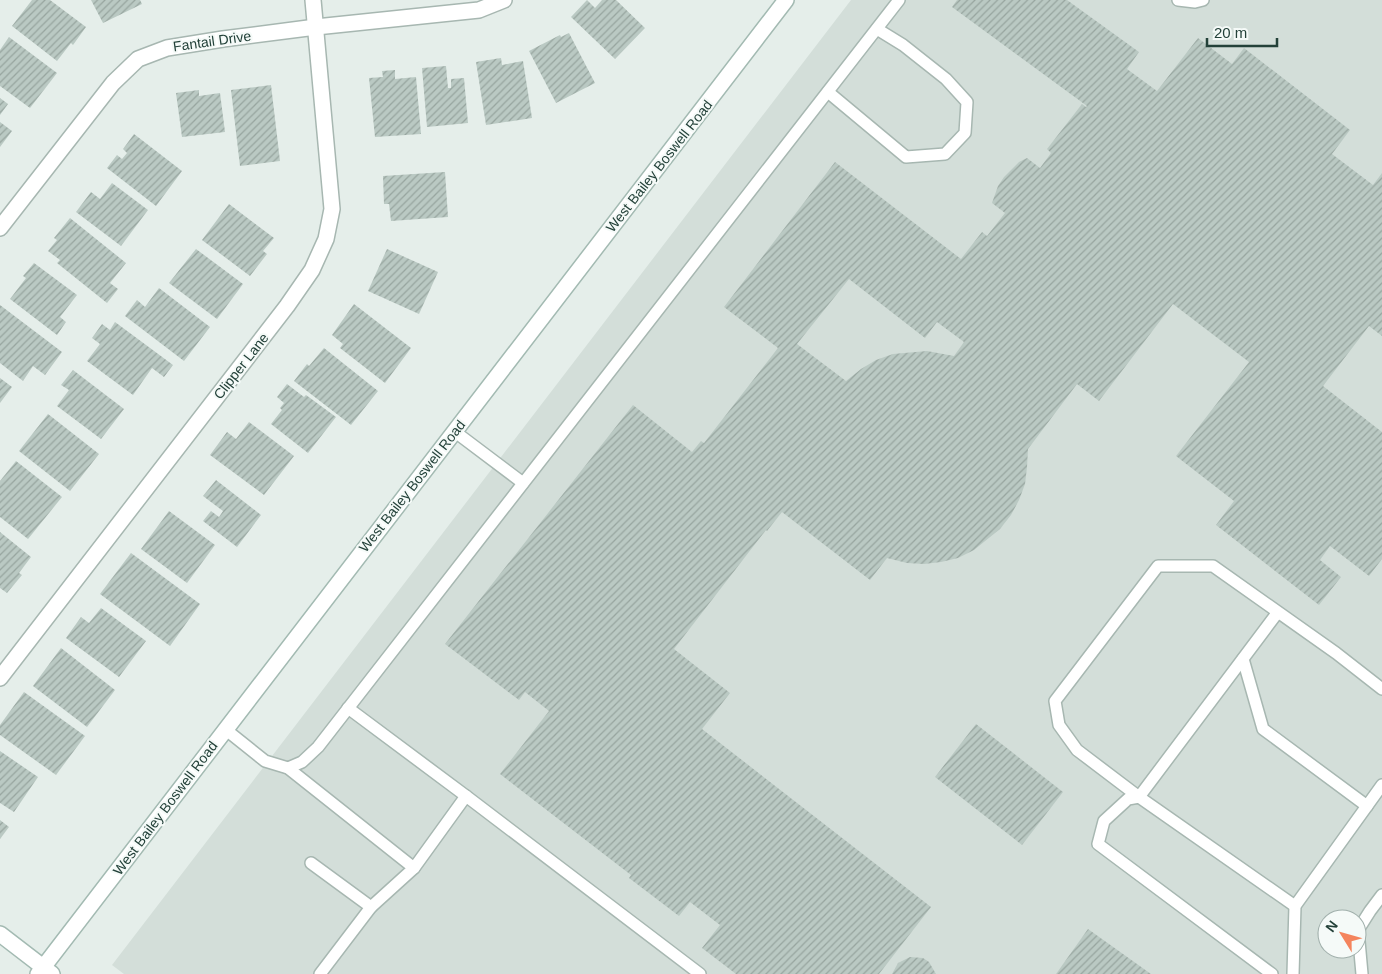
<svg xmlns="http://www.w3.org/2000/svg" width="1382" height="974" font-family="Arial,sans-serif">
<defs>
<pattern id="building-hatch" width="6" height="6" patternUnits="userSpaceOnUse" patternTransform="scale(1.25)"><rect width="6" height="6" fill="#bac9c3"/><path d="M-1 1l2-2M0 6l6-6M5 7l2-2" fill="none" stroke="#97a59f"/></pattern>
</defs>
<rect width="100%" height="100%" fill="#e5eeea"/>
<!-- built -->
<path fill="#d3ded9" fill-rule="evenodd" d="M851 0H1382V974H124L112 965ZM1327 919H1357V949H1327Z"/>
<!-- building -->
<g fill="url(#building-hatch)" fill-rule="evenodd">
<polygon points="32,0 50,0 86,27 73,45 71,43 57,61 12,26"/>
<polygon points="91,0 140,0 142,4 103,23"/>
<polygon points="587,0 595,8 602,0 616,0 645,28 615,59 571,17"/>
<path d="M957 0H1067L1139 52 1127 69 1157 91 1198 38 1232 64 1244 48 1350 130 1332 154 1373 185 1382 173V336L1369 326 1323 386 1382 432V559L1369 576 1330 546 1320 560 1341 577 1319 605 1216 525 1234 501 1176 456 1249 362 1173 304 1099 401 1077 384 1028 449 1027 467 1025 484 1019 500 1011 515 1000 529 974 550 958 558 941 562 924 564 907 563 887 558 870 580 782 512 767 531 766 530 674 649 730 693 702 729 931 907 879 974H736L702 948 720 925 690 902 679 916 629 878 631 875 500 774 549 711 525 692 519 700 445 644 633 405 692 452 701 441 704 443 778 348 724 307 835 162 961 259 982 232 987 236 1005 213 992 203 998 186 1004 177 1019 162 1027 158 1040 168 1051 153 1047 149 1082 104 1086 107 1087 106 952 7ZM849 279 925 338 937 322 964 342 954 356 927 351 893 354 876 360 861 369 846 381 797 344Z"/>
<polygon points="569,33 595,83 556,103 529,51 560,35 561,37"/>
<polygon points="9,37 57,73 30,108 0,86 0,50"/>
<polygon points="501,58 502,65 523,61 532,118 486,125 476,62"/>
<polygon points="446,66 448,88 451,88 451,79 464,78 468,123 427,127 422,68"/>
<polygon points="395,70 395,79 416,77 421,134 375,137 369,78 383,77 382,71"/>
<polygon points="271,85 280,161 240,166 231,90"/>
<polygon points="199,90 199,96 220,93 225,132 182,137 176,93"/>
<polygon points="0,98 8,104 0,115"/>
<polygon points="0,122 12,131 0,147"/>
<polygon points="134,134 182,171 156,206 107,168 117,155 122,159 127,153 123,149"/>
<polygon points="445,172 448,217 391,221 389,204 384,204 383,176"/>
<polygon points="112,183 148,210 121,246 76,212 91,192 100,199"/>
<polygon points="229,204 274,238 263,251 267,254 250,276 202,240"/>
<polygon points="70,218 126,263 110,283 118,289 107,303 57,263 60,260 48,251 57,240 54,238"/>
<polygon points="196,249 243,284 217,319 169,283"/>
<polygon points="387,249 438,272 419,314 368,291"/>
<polygon points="34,263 77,295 60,317 66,322 57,335 10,299 26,278 23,276"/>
<polygon points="159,288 210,327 184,361 125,316 137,300 145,307"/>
<polygon points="354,304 411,348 385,383 340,348 343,344 332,335"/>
<polygon points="0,305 62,352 45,375 33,366 23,381 0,363"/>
<polygon points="115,322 173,365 164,377 152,368 133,395 87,361 100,344 92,338 102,324 110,330"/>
<polygon points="324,348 378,391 351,425 294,381 307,364 309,366"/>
<polygon points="73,370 124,409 101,439 57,406 69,390 61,385"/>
<polygon points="0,378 12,387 0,403"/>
<polygon points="287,384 304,397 306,395 336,417 308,453 271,424 282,410 280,408 284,403 277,397"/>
<polygon points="48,414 99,454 70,491 19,451"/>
<polygon points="249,422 294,456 264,495 210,455 227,432 236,439"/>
<polygon points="16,461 62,497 28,539 0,517 0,481"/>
<polygon points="216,480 261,515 237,547 203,521 211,511 219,517 223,511 203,496"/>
<polygon points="169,511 215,545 187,583 141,549"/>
<polygon points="0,532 31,557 19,573 22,575 7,593 0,588"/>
<polygon points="131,553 200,604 170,646 100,594"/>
<polygon points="101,608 146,641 119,677 66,638 81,617 89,623"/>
<polygon points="61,648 115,690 87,727 33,686"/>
<polygon points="24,692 85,736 56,775 0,735 0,725"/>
<polygon points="976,724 1063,792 1022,845 935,777"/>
<polygon points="0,751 38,777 14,812 0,803"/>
<polygon points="0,820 9,827 0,839"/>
<polygon points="1088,929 1151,974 1056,974"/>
<polygon points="910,957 923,958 929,962 936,974 892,974 898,963"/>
</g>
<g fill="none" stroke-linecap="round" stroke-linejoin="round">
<defs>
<g id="lane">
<polyline points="1178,0 1195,2 1203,0"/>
<polyline points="828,92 906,157 945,154 965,133 967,102 946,79 903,45 877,29"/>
<polyline points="454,431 523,483"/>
<polyline points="1278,612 1139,797 1077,750 1059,725 1055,701 1158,566 1213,566 1336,653 1382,689"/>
<polyline points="1243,659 1263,729 1367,806"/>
<polyline points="348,708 466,796"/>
<polyline points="225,729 265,761 288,768 414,868 371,907 320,974"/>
<polyline points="288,768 302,762 318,747 899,0"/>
<polyline points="311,863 371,907"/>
<polyline points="414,868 466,796 700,974"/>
<polyline points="1272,974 1098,844 1104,821 1128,799 1139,797 1295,906"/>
<polyline points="1293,974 1295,906 1382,785"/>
<polyline points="1362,974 1358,930 1370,911 1382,895"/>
</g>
<g id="street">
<polyline points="0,228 113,83 138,59 167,48 223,39 316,27 479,10 504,0"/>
<polyline points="0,678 287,306 312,270 326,239 332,209 313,0"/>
</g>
<g id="secondary">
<polyline points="0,934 52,974"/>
<polyline points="38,974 786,0"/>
</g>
</defs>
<!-- lane casing -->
<use href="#lane" stroke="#a7b7b1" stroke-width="14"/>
<!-- street casing -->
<use href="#street" stroke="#a7b7b1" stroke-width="18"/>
<!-- secondary casing -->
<use href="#secondary" stroke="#a3bab2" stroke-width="18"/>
<!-- lane -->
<use href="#lane" stroke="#fff" stroke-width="11"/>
<!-- street -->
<use href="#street" stroke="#fff" stroke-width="15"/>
<!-- secondary -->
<use href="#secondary" stroke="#fff" stroke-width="15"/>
</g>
<g text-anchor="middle" stroke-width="4" stroke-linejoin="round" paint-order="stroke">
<!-- street labels -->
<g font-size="14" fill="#234139" stroke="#f5faf8">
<text transform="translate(212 41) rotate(-8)" y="5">Fantail Drive</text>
<text transform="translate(659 166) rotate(-52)" y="5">West Bailey Boswell Road</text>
<text transform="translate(241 366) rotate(-52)" y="5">Clipper Lane</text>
<text transform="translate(412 486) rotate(-52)" y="5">West Bailey Boswell Road</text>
<text transform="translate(165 808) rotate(-53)" y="5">West Bailey Boswell Road</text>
</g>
</g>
<!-- north arrow -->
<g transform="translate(1342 934) rotate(307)"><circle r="24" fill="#f5faf8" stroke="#a1b0ac"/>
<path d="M0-4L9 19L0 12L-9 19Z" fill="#f4845d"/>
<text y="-8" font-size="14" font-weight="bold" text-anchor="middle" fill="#234139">N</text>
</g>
<!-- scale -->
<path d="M1207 38v8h70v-8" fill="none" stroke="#234139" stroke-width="2.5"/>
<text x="1214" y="38" font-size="15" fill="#234139" stroke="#f5faf8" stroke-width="4" paint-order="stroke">20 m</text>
</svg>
